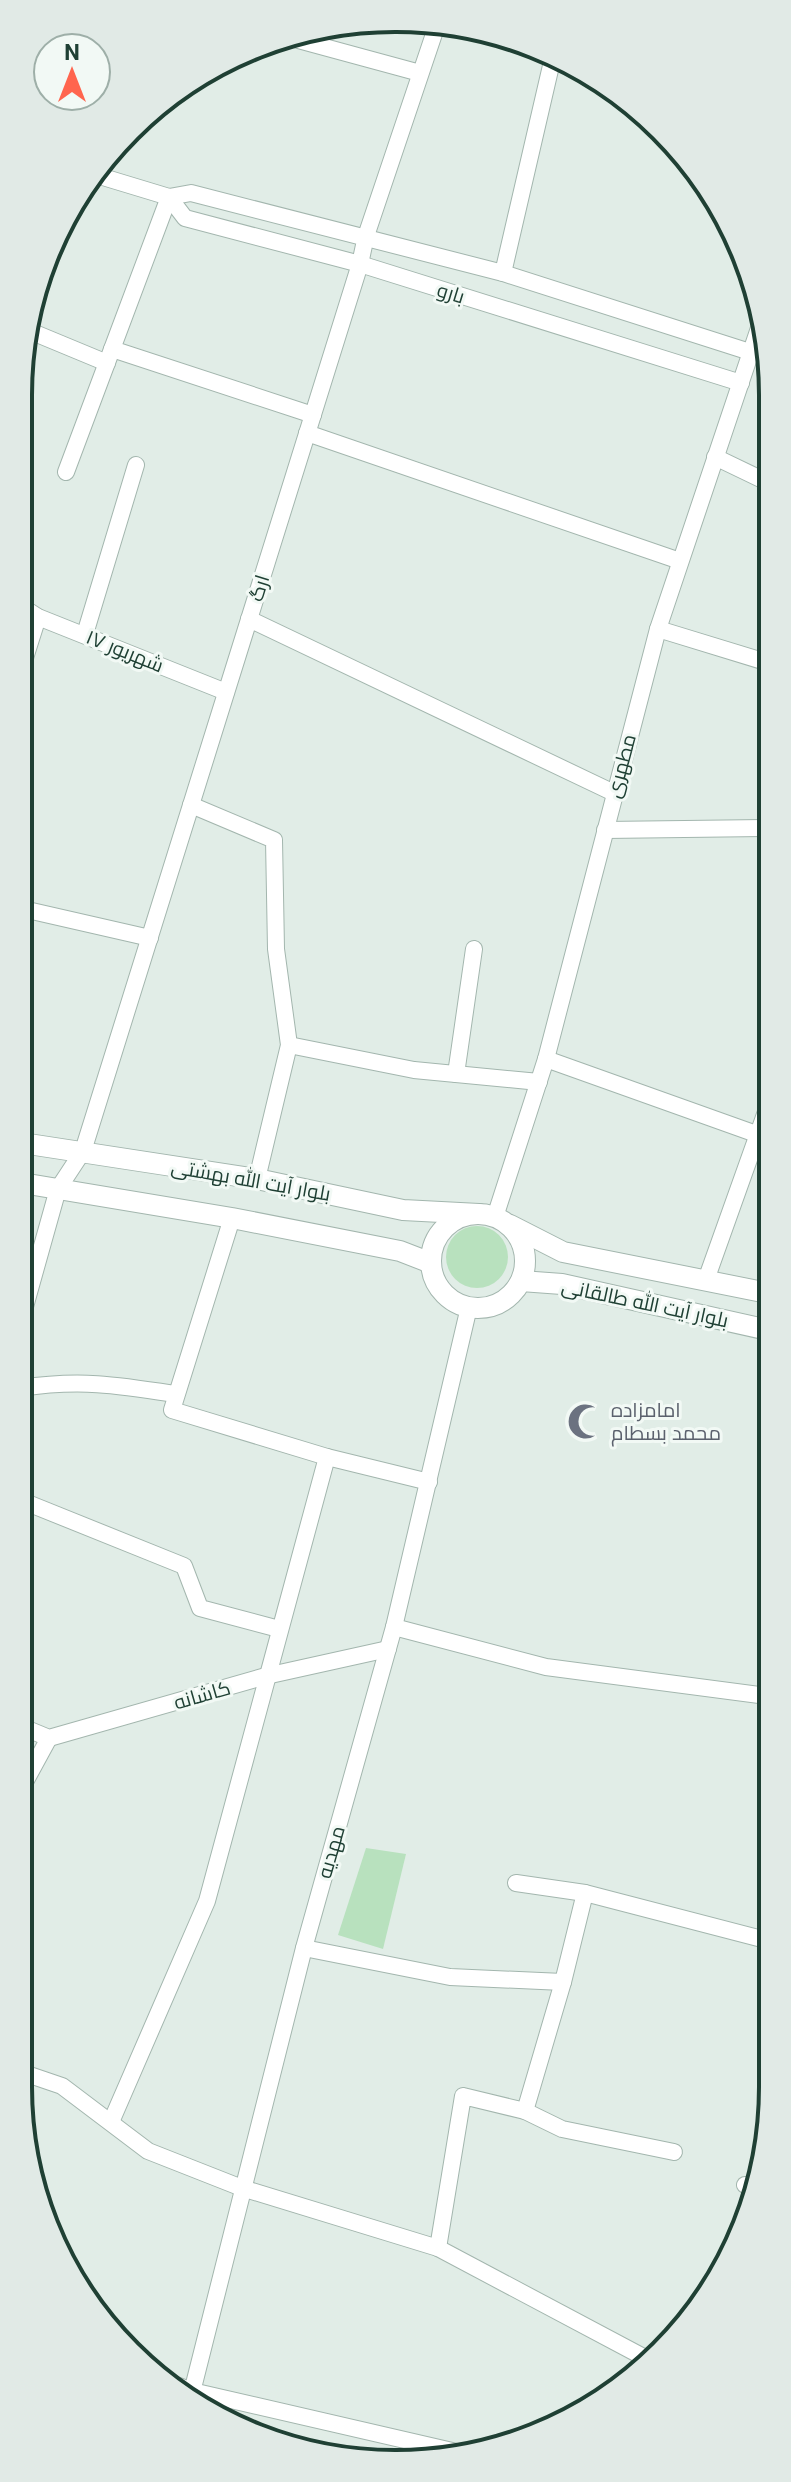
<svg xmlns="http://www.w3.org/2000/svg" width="791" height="2482" font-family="Roboto,Cairo,sans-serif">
<rect width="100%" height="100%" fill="#e1ede7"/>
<!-- green -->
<g fill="#b8e1be">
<circle cx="477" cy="1257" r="31"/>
<polygon points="366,1848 406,1854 383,1949 338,1935"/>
</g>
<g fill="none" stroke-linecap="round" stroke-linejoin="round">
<defs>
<g id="minor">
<polyline points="291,38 420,73"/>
<polyline points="93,174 169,197 191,193 503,273 750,352"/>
<polyline points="169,197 185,218 360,264 741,383"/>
<polyline points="503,273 553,57"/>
<polyline points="25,329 107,363"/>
<polyline points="112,349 313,415"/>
<polyline points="307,433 680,561"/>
<polyline points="715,457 769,483"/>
<polyline points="66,472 169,197"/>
<polyline points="24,608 38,617 226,692"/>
<polyline points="249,619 614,793"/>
<polyline points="658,629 769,663"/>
<polyline points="85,634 136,465"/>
<polyline points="24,661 38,617"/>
<polyline points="191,805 274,840 276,949 289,1045 257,1179"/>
<polyline points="605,830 769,828"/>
<polyline points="23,909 150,938"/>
<polyline points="289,1045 414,1070 539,1082"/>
<polyline points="546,1059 759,1135"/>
<polyline points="456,1074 474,949"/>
<polyline points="495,1217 546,1059 658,629 762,319"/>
<polyline points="232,1218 172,1410 327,1457 429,1482"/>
<polyline points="706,1280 768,1106"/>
<polyline points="21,1321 58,1189 83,1151 360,264 366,236 437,25"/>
<path d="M21 1388C80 1379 117 1385 175 1394"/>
<polyline points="20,1500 184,1566 200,1608 279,1629"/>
<polyline points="394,1627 546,1667 767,1696"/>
<polyline points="20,1726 49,1738 266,1676 388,1649"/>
<polyline points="19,1793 49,1738"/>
<polyline points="516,1883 585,1893 766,1940"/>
<polyline points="304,1948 450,1977 563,1982"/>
<polyline points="18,2071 62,2086 148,2151 242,2188 438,2248 649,2360"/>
<polyline points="525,2111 562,2129 674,2152"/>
<polyline points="111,2122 207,1901 327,1457"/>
<polyline points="745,2185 754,2189"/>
<polyline points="438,2248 463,2096 525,2111 563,1982 585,1893"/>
<polyline points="176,2385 192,2391 461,2453"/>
<polyline points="191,2396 304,1948 394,1627 469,1307"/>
</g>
<g id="tertiary">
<polyline points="22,1143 257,1179 403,1210 479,1214"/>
<polyline points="22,1183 232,1218 400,1251 431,1263"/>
<circle cx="478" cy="1261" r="47"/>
<polyline points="510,1225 563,1252 768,1293"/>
<polyline points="521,1281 562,1284 768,1330"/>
</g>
</defs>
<!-- minor casing -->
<use href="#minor" stroke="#a3b6ae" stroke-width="18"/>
<!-- tertiary casing -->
<use href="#tertiary" stroke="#a3b6ae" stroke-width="22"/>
<!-- minor -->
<use href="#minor" stroke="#fff" stroke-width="16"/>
<!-- tertiary -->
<use href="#tertiary" stroke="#fff" stroke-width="20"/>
</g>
<!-- icons -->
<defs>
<symbol id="mosque-bare" viewBox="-9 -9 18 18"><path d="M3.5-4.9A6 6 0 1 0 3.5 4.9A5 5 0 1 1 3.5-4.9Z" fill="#6b7280" stroke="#f2f9f5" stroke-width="2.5" paint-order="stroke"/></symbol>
</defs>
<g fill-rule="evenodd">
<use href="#mosque-bare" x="560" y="1396" width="51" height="51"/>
</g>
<g text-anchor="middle" stroke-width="6" stroke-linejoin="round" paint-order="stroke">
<!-- street labels -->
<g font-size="20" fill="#1f4034" stroke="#f2f9f5">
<text transform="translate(451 293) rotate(17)" y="7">بارو</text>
<text transform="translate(259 588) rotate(-73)" y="7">ارگ</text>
<text transform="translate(125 651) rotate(22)" y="7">۱۷ شهریور</text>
<text transform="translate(621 766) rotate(-75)" y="7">مطهری</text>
<text transform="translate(251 1180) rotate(10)" y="7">بلوار آیت الله بهشتی</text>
<text transform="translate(645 1303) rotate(12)" y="7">بلوار آیت الله طالقانی</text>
<text transform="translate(202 1695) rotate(-16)" y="7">کاشانه</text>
<text transform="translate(331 1852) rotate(-74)" y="7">مهدیه</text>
</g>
<!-- worship labels -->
<g font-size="20" fill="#5b616d" stroke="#f2f9f5" text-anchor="start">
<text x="611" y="1417">امامزاده<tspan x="611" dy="23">محمد بسطام</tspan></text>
</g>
</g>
<!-- crop -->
<path d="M0 0H791V2482H0ZM395 32H396A363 363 0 0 1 759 395V2087A363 363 0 0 1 396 2450H395A363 363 0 0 1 32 2087V395A363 363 0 0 1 395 32Z" fill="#e1eae6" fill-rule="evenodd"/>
<path fill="none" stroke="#1f4034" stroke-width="4" d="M395 32H396A363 363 0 0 1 759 395V2087A363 363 0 0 1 396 2450H395A363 363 0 0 1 32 2087V395A363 363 0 0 1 395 32Z"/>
<!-- north arrow -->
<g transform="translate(72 72)"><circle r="38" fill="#f2f9f5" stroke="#9eafa8" stroke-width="2"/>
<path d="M0-6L14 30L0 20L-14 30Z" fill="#ff654e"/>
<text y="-12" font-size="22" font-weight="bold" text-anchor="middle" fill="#1f4034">N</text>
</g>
</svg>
